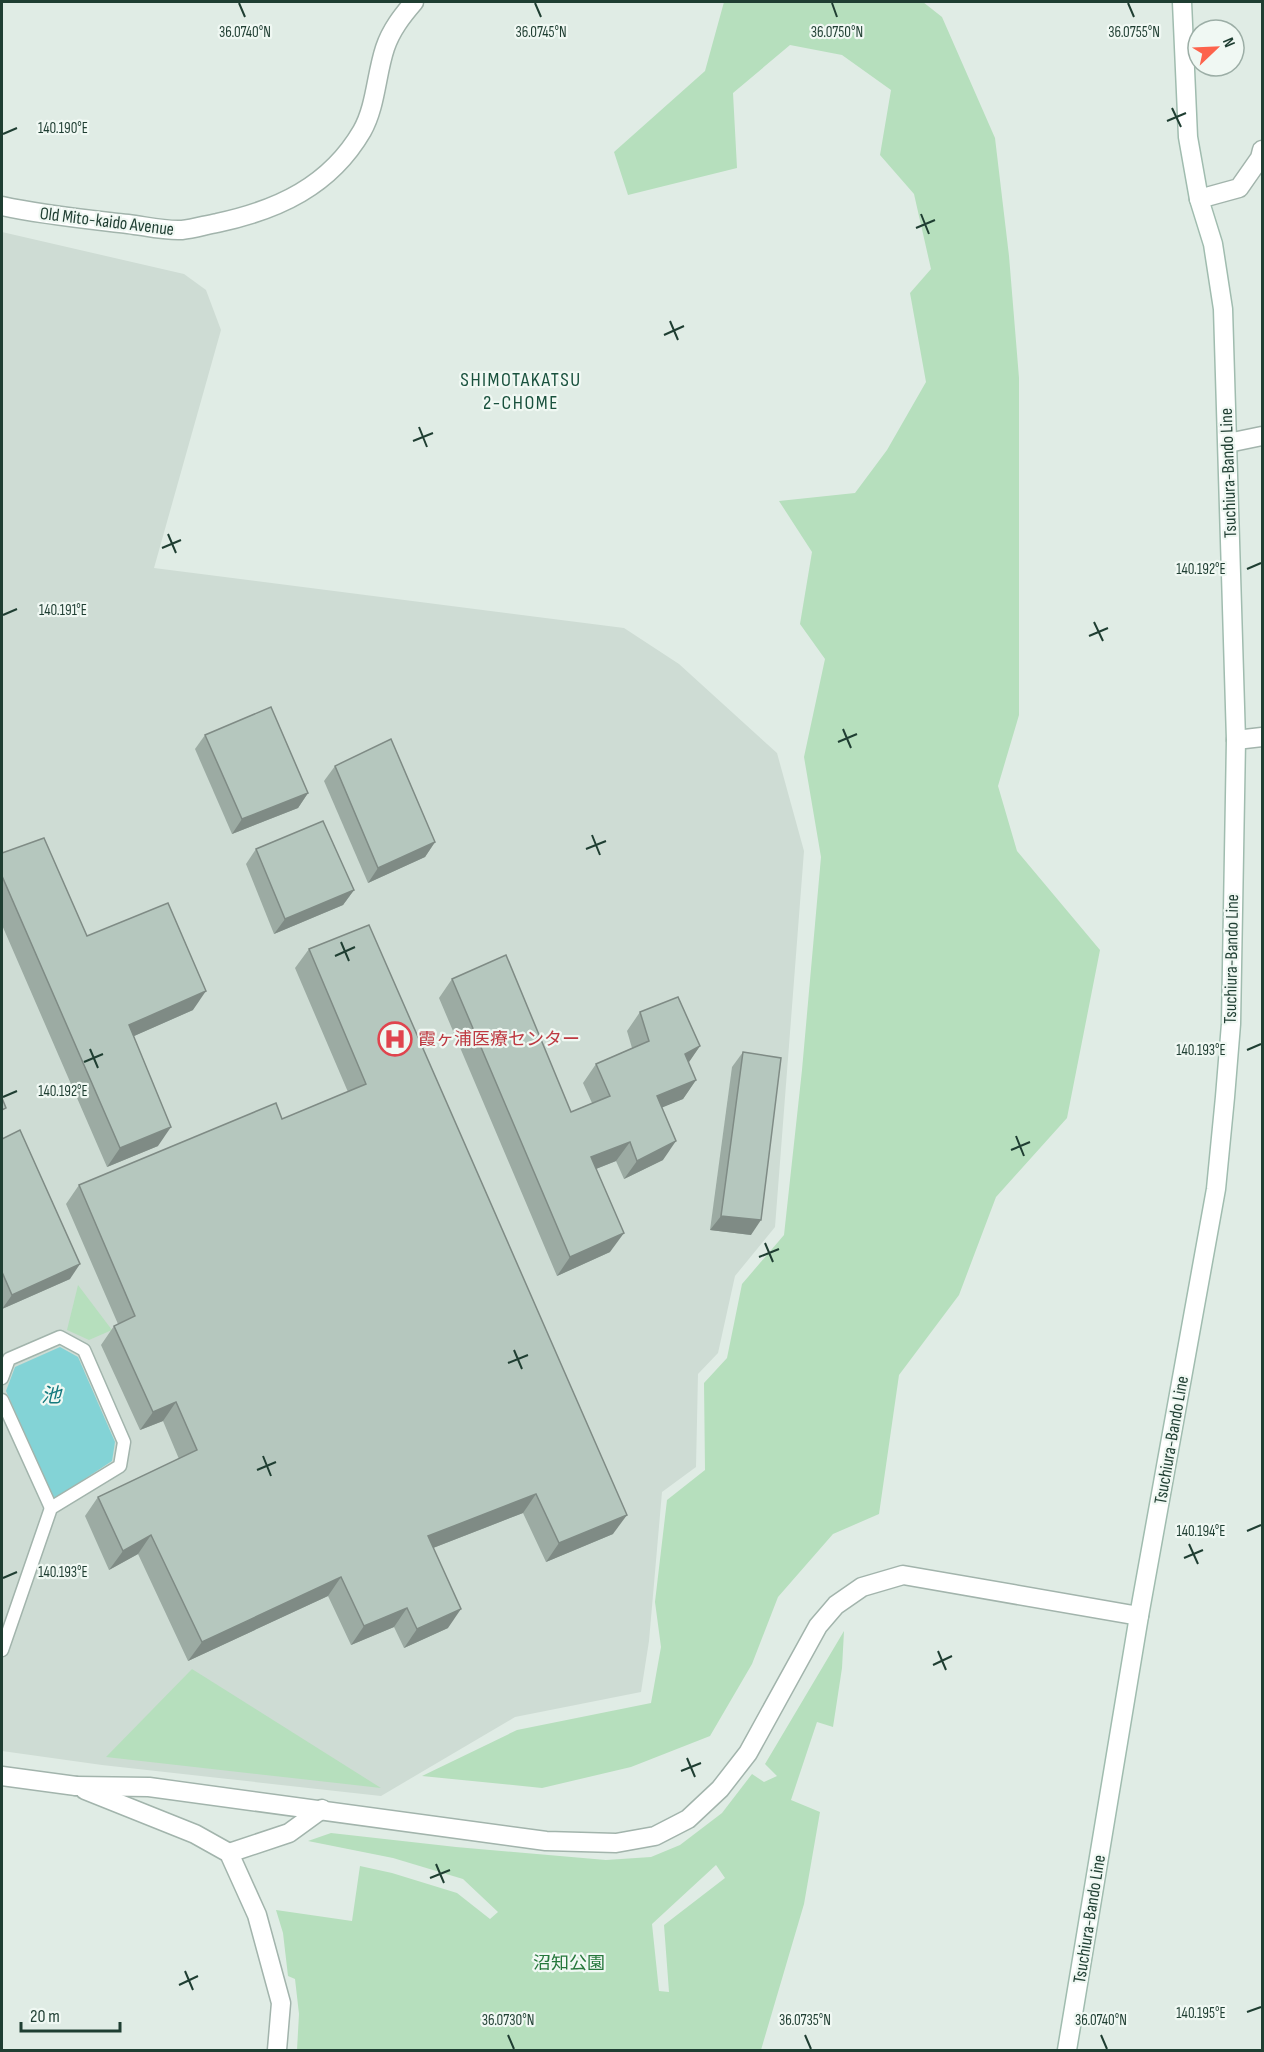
<svg xmlns="http://www.w3.org/2000/svg" width="1264" height="2052" font-family="'Sofia Sans Condensed','Noto Sans JP',sans-serif">
<rect width="100%" height="100%" fill="#e0ece5"/>
<!-- built -->
<polygon fill="#cedcd4" points="2,232 184,274 206,290 221,330 154,568 624,628 679,664 777,753 804,851 775,1227 735,1276 718,1353 698,1374 696,1467 662,1492 649,1641 641,1692 515,1717 381,1796 102,1765 2,1751"/>
<!-- green -->
<g fill="#b6dfbd" fill-rule="evenodd">
<polygon points="724,2 923,2 942,17 995,138 1009,256 1019,378 1019,715 998,786 1017,851 1100,950 1067,1118 996,1197 959,1295 899,1375 879,1514 833,1534 778,1597 752,1664 710,1736 631,1767 542,1788 422,1776 517,1730 651,1703 661,1647 655,1602 667,1500 705,1470 704,1383 727,1358 742,1284 784,1235 802,1070 821,857 804,757 825,659 800,624 812,552 779,501 855,493 887,450 926,382 910,293 931,269 914,194 880,155 891,90 842,55 790,45 733,93 737,168 628,195 614,152 705,71"/>
<polygon points="78,1285 112,1330 89,1340 67,1330"/>
<path d="M844 1631 842 1668 833 1727 817 1722 791 1800 820 1812 804 1904 761 2050H297L299 2014 295 1979 288 1976 283 1933 276 1910 352 1921 360 1866 392 1873 457 1893 490 1919 498 1912 463 1879 393 1858 308 1841 331 1833 456 1847 606 1860 651 1857 680 1845 722 1813 752 1774 764 1782 777 1776 765 1764ZM716 1865 725 1878 664 1925 669 1992 659 1991 652 1924Z"/>
<polygon points="192,1669 381,1788 106,1757"/>
</g>
<!-- water -->
<polygon fill="#83d3d6" points="60,1347 78,1357 115,1442 112,1461 54,1499 6,1391 15,1367"/>
<g fill="none" stroke-linecap="round" stroke-linejoin="round">
<defs>
<g id="service">
<polyline points="2,1378 9,1359 60,1337 84,1350 124,1442 120,1466 51,1508 2,1650"/>
<polyline points="2,1400 51,1508"/>
</g>
<g id="minor">
<polyline points="1199,199 1239,188 1260,158 1262,150"/>
<polyline points="1228,443 1262,436"/>
<polyline points="76,1786 149,1787 546,1841 616,1843 655,1836 688,1819 720,1789 748,1753 818,1626 836,1605 862,1587 903,1575 1139,1616"/>
<polyline points="85,1790 195,1834 229,1853 257,1915 281,2003 277,2050"/>
<polyline points="229,1853 289,1833 322,1809"/>
</g>
<g id="tertiary">
<path d="M2 206C43 215 85 219 128 224 145 226 164 231 182 230 193 229 206 225 217 223 278 210 330 186 362 131 376 106 376 75 385 48 391 30 402 16 414 2"/>
<polyline points="1236,740 1262,737"/>
<polyline points="2,1776 76,1786"/>
</g>
<polyline id="secondary" points="1067,2050 1139,1616 1216,1189 1225,1097 1231,1024 1236,740 1223,309 1213,244 1199,199 1188,137 1182,2"/>
</defs>
<!-- service casing -->
<use href="#service" stroke="#a2b4ac" stroke-width="15"/>
<!-- minor casing -->
<use href="#minor" stroke="#a2b4ac" stroke-width="21"/>
<!-- tertiary casing -->
<use href="#tertiary" stroke="#a2b4ac" stroke-width="21"/>
<!-- secondary casing -->
<use href="#secondary" stroke="#a0bcaf" stroke-width="21"/>
<!-- service -->
<use href="#service" stroke="#fff" stroke-width="12"/>
<!-- minor -->
<use href="#minor" stroke="#fff" stroke-width="18"/>
<!-- tertiary -->
<use href="#tertiary" stroke="#fff" stroke-width="18"/>
<!-- secondary -->
<use href="#secondary" stroke="#fff" stroke-width="18"/>
</g>
<!-- wall -->
<g fill="#9caba3">
<polygon points="205,735 308,793 298,808 232,834 195,749"/>
<polygon points="335,766 435,842 425,857 368,883 324,781"/>
<polygon points="256,849 354,890 343,905 274,934 246,864"/>
<polygon points="2,853 87,936 193,1010 134,1036 158,1146 107,1167 2,925"/>
<polygon points="309,949 613,1534 546,1562 523,1513 433,1548 448,1628 404,1648 394,1627 351,1645 328,1596 188,1661 138,1554 109,1570 85,1516 98,1497 179,1459 163,1421 140,1430 101,1345 114,1326 118,1324 66,1204 79,1185 282,1119 348,1092 295,968"/>
<polygon points="452,979 571,1112 592,1103 583,1083 596,1064 632,1048 627,1031 640,1012 700,1046 688,1063 696,1080 683,1099 662,1107 663,1160 624,1179 616,1161 596,1169 610,1252 557,1276 439,998"/>
<polygon points="743,1052 751,1235 710,1230 732,1067"/>
<polygon points="2,1139 70,1279 2,1309"/>
</g>
<!-- shaded-wall -->
<g fill="#7f8b85">
<polygon points="308,793 298,808 232,834 242,819"/>
<polygon points="435,842 425,857 368,883 378,868"/>
<polygon points="354,890 343,905 274,934 285,919"/>
<polygon points="206,991 193,1010 116,1044 129,1025"/>
<polygon points="700,1046 687,1065 685,1054"/>
<polygon points="696,1080 683,1099 644,1115 657,1096"/>
<polygon points="171,1127 158,1146 107,1167 120,1148"/>
<polygon points="676,1141 663,1160 624,1179 637,1161"/>
<polygon points="630,1142 616,1161 578,1176 591,1157"/>
<polygon points="721,1216 761,1220 751,1235 710,1230"/>
<polygon points="624,1233 610,1252 557,1276 570,1257"/>
<polygon points="80,1264 70,1279 2,1309 12,1295"/>
<polygon points="176,1402 163,1421 140,1430 153,1412"/>
<polygon points="536,1494 523,1513 415,1555 428,1536"/>
<polygon points="627,1515 613,1534 546,1562 559,1543"/>
<polygon points="151,1535 138,1554 109,1570 123,1551"/>
<polygon points="341,1577 328,1596 188,1661 202,1642"/>
<polygon points="407,1608 394,1627 351,1645 364,1626"/>
<polygon points="461,1609 448,1628 404,1648 417,1629"/>
</g>
<!-- building -->
<g fill="#b5c7be" stroke="#7f8b85" stroke-width="1.5">
<polygon points="271,707 308,793 242,819 205,735"/>
<polygon points="391,739 435,842 378,868 335,766"/>
<polygon points="323,821 354,890 285,919 256,849"/>
<polygon points="44,838 87,936 168,903 206,991 129,1025 171,1127 120,1148 2,876 2,853"/>
<polygon points="369,925 627,1515 559,1543 536,1494 428,1536 461,1609 417,1629 407,1608 364,1626 341,1577 202,1642 151,1535 123,1551 98,1497 197,1450 176,1402 153,1412 114,1326 135,1316 79,1185 276,1103 282,1119 366,1084 309,949"/>
<polygon points="506,955 571,1112 610,1096 596,1064 649,1041 640,1012 678,997 700,1046 685,1054 696,1080 657,1096 676,1141 637,1161 630,1142 591,1157 624,1233 570,1257 452,979"/>
<polygon points="743,1052 781,1058 761,1220 721,1216"/>
<polygon points="2,1098 6,1108 2,1110"/>
<polygon points="20,1130 80,1264 12,1295 2,1272 2,1139"/>
</g>
<!-- ticks -->
<path fill="none" stroke="#1f3e32" stroke-width="2" d="M239 3 245 17M535 3 541 17M832 3 837 17M1128 3 1134 17M1172 108 1181 127M1167 121 1186 113M3 134 17 128M921 214 929 234M916 228 935 220M670 321 678 340M664 335 684 326M419 427 427 447M413 441 433 433M168 534 176 553M162 548 181 540M1247 569 1261 563M3 615 17 609M1094 622 1103 641M1089 636 1108 628M843 729 851 748M838 742 857 734M592 835 600 855M586 849 606 841M341 942 349 961M335 956 355 947M90 1049 98 1068M1247 1050 1261 1044M84 1062 103 1054M3 1097 17 1091M1016 1136 1024 1156M1011 1150 1030 1142M765 1243 773 1262M759 1257 779 1249M514 1350 522 1369M508 1363 528 1355M263 1456 271 1476M257 1470 276 1462M1247 1531 1261 1525M1189 1544 1198 1564M1184 1558 1203 1550M3 1578 17 1572M938 1651 946 1670M933 1665 952 1656M687 1758 695 1777M681 1771 701 1763M436 1864 444 1883M430 1878 450 1870M185 1971 193 1990M179 1985 198 1976M1247 2012 1261 2007M508 2035 514 2049M805 2035 811 2049M1101 2035 1107 2049"/>
<!-- icons -->
<defs>
<symbol id="hospital-ring" viewBox="-11 -11 22 22"><circle r="9.5" fill="#f0f8f3" stroke="#e0444e" stroke-width="1.5"/><path d="M-5-5h3v3.5h4V-5h3V5h-3V1.5h-4V5h-3Z" fill="#e0444e"/></symbol>
</defs>
<g fill-rule="evenodd">
<use href="#hospital-ring" x="376" y="1020" width="38" height="38"/>
</g>
<g text-anchor="middle" stroke-width="4.5" stroke-linejoin="round" paint-order="stroke">
<!-- street labels -->
<g font-size="18" fill="#1f3e32" stroke="#f0f8f3">
<text transform="translate(107 221) rotate(7)" y="6">Old Mito-kaido Avenue</text>
<text transform="translate(1228 473) rotate(-92)" y="6">Tsuchiura-Bando Line</text>
<text transform="translate(1231 959) rotate(-89)" y="6">Tsuchiura-Bando Line</text>
<text transform="translate(1171 1440) rotate(-80)" y="6">Tsuchiura-Bando Line</text>
<text transform="translate(1089 1919) rotate(-81)" y="6">Tsuchiura-Bando Line</text>
</g>
<!-- health labels -->
<g font-size="18" fill="#be3a42" stroke="#f0f8f3" text-anchor="start">
<text x="418" y="1045">霞ヶ浦医療センター</text>
</g>
<!-- park labels -->
<g font-size="18" fill="#26783c" stroke="#f0f8f3">
<text x="569" y="1969">沼知公園</text>
</g>
<!-- neighbourhood labels -->
<g font-size="20" letter-spacing="1.5" fill="#19513d" stroke="#f0f8f3">
<text x="521" y="386">SHIMOTAKATSU<tspan x="521" dy="23">2-CHOME</tspan></text>
</g>
<!-- water labels -->
<g font-size="20" font-style="italic" fill="#14797e" stroke="#f0f8f3">
<text x="51" y="1402">池</text>
</g>
</g>
<g font-size="15" text-anchor="middle" fill="#1f3e32" stroke="#f0f8f3" stroke-width="4.5" stroke-linejoin="round" paint-order="stroke">
<text x="245" y="37">36.0740°N</text>
<text x="541" y="37">36.0745°N</text>
<text x="837" y="37">36.0750°N</text>
<text x="1134" y="37">36.0755°N</text>
<text x="63" y="133">140.190°E</text>
<text x="1201" y="574">140.192°E</text>
<text x="63" y="615">140.191°E</text>
<text x="1201" y="1055">140.193°E</text>
<text x="63" y="1096">140.192°E</text>
<text x="1201" y="1536">140.194°E</text>
<text x="63" y="1577">140.193°E</text>
<text x="1201" y="2018">140.195°E</text>
<text x="508" y="2025">36.0730°N</text>
<text x="805" y="2025">36.0735°N</text>
<text x="1101" y="2025">36.0740°N</text>
</g>
<!-- border -->
<rect width="1264" height="2052" fill="none" stroke="#1f3e32" stroke-width="6"/>
<!-- north arrow -->
<g transform="translate(1216 48) rotate(67)"><circle r="28" fill="#f0f8f3" stroke="#9caea6" stroke-width="1.5"/>
<path d="M0-4.5L10 22L0 15L-10 22Z" fill="#fd634c"/>
<text y="-9" font-size="16" font-weight="bold" text-anchor="middle" fill="#1f3e32">N</text>
</g>
<!-- scale -->
<path d="M21 2022v9h99v-9" fill="none" stroke="#1f3e32" stroke-width="3"/>
<text x="30" y="2022" font-size="18" fill="#1f3e32" stroke="#f0f8f3" stroke-width="4.5" paint-order="stroke">20 m</text>
</svg>
